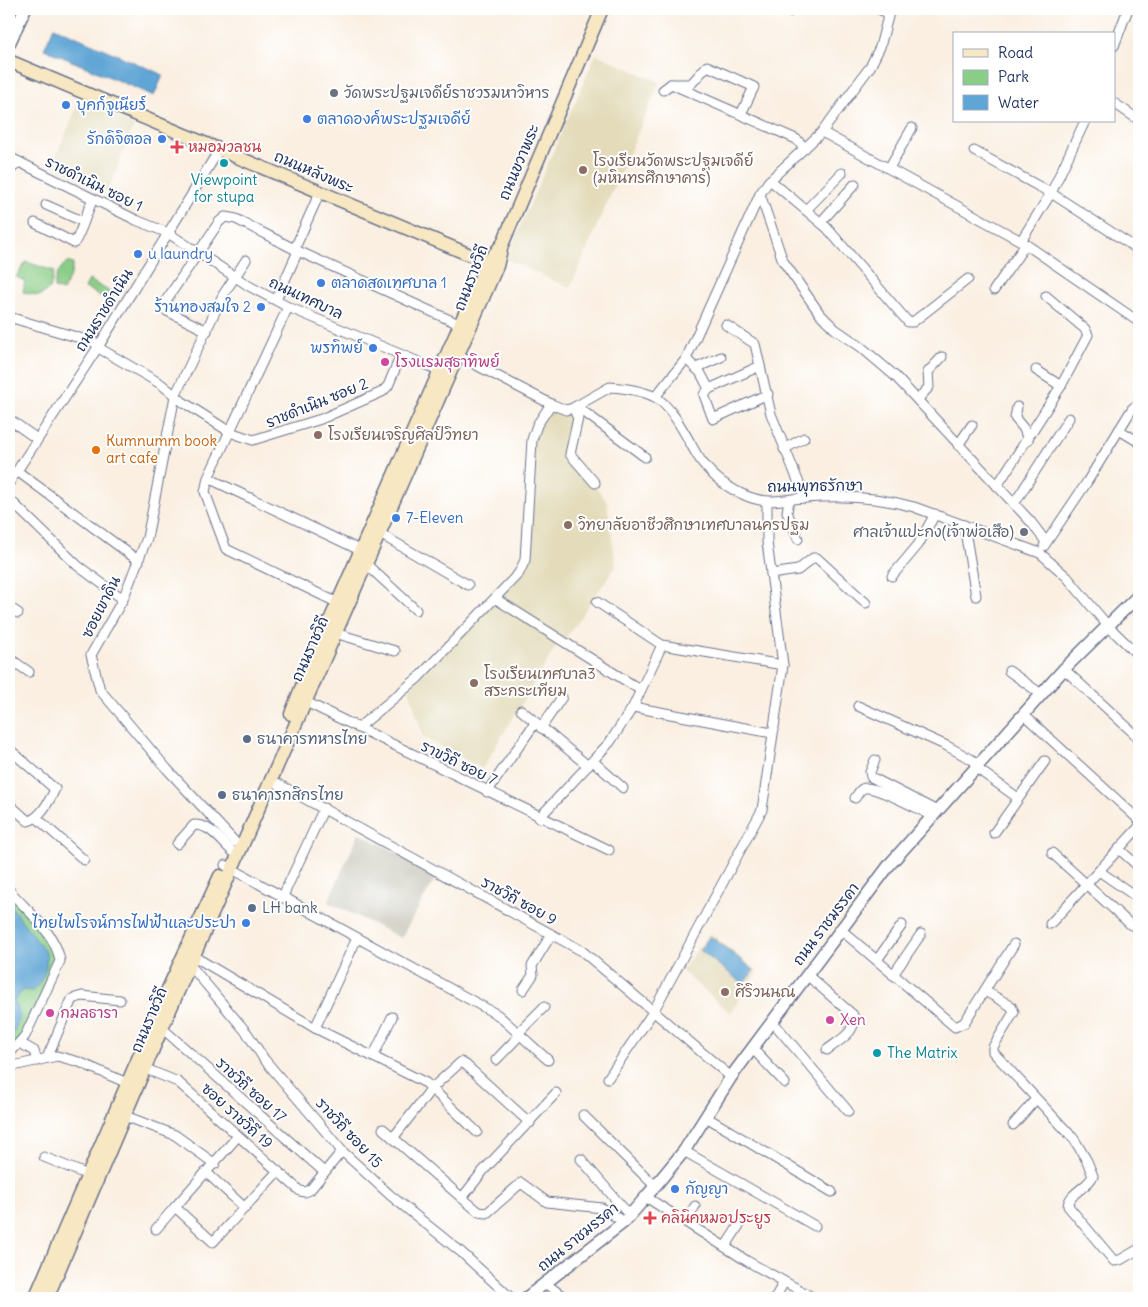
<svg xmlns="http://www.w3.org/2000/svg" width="1148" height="1307" font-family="Delius,'Playpen Sans Thai',sans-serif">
<rect width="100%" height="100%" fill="#fff"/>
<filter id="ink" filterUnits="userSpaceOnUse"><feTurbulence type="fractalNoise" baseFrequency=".02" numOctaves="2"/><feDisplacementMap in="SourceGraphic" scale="10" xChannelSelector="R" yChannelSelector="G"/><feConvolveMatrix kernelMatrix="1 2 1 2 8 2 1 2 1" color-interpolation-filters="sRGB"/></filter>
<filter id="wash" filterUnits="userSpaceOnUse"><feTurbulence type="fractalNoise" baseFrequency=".0096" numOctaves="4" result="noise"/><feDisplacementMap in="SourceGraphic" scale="20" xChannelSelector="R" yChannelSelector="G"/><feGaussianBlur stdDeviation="1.12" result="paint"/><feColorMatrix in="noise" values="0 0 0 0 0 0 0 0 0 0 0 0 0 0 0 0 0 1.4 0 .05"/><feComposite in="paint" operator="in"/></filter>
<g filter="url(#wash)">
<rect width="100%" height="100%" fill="#faefe1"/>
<!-- built -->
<g fill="#e3dbba">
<polygon points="596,54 660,82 570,288 506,259"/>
<polygon points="80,100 134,125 108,192 52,165"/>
<polygon points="551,404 571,411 575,418 570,454 607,502 616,566 563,642 559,642 482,769 423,737 409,689 522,567 532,440"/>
<polygon points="710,933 757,971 730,1013 681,970"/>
</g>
<!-- industrial -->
<polygon fill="#c6c5b8" points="359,833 438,874 401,938 328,902"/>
<!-- green -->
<g fill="#8acd86" stroke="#527e72">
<polygon points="26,262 54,271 50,289 39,296 23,292 25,281 16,277"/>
<path d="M67 262 73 264 71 274 63 291 54 288C55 276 58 270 67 262Z"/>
<polygon points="89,280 114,294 110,301 85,288"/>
<polygon points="9,892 49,936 58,954 25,1036 9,1052"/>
</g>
<!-- water -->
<g fill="#5fa5d5" stroke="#3d6a9a">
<polygon points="54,27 163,75 154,96 44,49"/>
<path d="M9 904 46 953C48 968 43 980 33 991L23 990 14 1001 20 1018 9 1041Z"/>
<polygon points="710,936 754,970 743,984 700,950"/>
</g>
</g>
<g filter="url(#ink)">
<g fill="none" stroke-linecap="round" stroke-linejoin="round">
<defs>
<g id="minor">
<polyline points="785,9 789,12"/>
<polyline points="878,9 889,13"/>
<polyline points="1114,46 1128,9"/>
<polyline points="671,84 796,139 805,148"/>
<polyline points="663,90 671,84 691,84 707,66 754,87 741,114"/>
<polyline points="1114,103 1139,120"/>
<polyline points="822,132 1021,241 1139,322"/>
<polyline points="974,151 1051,193 1139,250"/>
<polyline points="9,157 136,220 168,233 249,286 288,307 440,371"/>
<polyline points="889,168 912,128"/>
<polyline points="9,171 19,162"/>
<polyline points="770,180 827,228 908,322 913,322 968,279"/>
<polyline points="760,194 783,261 820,314 835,329 861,347 895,376 1031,522 1046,542"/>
<polyline points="46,205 82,221"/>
<polyline points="806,210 842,173"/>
<polyline points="821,222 855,184"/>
<path d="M35 223 74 243C79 239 88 208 93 199"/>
<polyline points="1021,241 1051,193 1085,121"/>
<polyline points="295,248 320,192"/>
<polyline points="994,290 1026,244"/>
<polyline points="276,300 298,251 461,325"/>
<polyline points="288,307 208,478 205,492 226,549 338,603"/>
<polyline points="9,317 100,344"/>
<polyline points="726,325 755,344 771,414 805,498"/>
<polyline points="207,331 165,310 165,302 219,222 225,217 236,219 298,251"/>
<polyline points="97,347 161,384 183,402 230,432 253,440 321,419 382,392 388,386 401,355"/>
<path d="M457 355 551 404 566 410 573 408 610 387C624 388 643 391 655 397 672 406 687 438 697 455 708 472 724 486 742 494 767 506 780 499 805 498 842 495 879 497 914 507L1040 553 1067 577 1108 626 1139 656"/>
<polyline points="686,359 700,372 709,389 704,395 713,419 768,394"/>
<polyline points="696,368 721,357"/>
<polyline points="1036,370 1061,386"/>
<polyline points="709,389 760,366"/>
<polyline points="655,397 686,359 760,194 768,182 822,132 870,67 880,47 890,9"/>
<polyline points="918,399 929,387 928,372 942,357"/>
<polyline points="576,406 645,457"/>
<polyline points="1017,407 1015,418 1024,429 1028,440"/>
<polyline points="573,408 578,418 570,454 595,483"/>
<polyline points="9,419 37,439"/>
<polyline points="1119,430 1139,442"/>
<polyline points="958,445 972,425"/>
<polyline points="784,449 804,438"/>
<polyline points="17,471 139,561"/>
<polyline points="208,478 366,553"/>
<polyline points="9,483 100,344 219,150"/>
<polyline points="997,486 1061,386 1088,335 1085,329 1046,296"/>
<polyline points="9,499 78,566 123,599"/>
<polyline points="789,500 787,512 798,539"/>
<polyline points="1014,504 1069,418"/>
<polyline points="964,525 976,596"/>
<polyline points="375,531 468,585"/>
<polyline points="1044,546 1087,482 1132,409 1139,403"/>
<polyline points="366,564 416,610"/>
<polyline points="771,574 798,570 813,558 817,558 866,603"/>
<polyline points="892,576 918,545 935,514"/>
<polyline points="496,599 639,689"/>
<polyline points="597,602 662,645 783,665"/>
<polyline points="9,607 18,613"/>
<polyline points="335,633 395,651"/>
<polyline points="9,658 29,672"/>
<polyline points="1064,669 1139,738"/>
<polyline points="1009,671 1041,694"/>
<polyline points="302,700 609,850"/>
<polyline points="858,706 947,746 978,763"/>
<polyline points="633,707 772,733"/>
<polyline points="521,710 588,766"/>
<polyline points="1023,714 1139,820"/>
<polyline points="358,728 418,678 519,573 525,560 532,440 537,425 551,404"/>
<polyline points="541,728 562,697"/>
<path d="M9 749 55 789C50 800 40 818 28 821L9 804"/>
<polyline points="875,760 870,772 871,777 937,811"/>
<polyline points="593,761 623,788"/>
<polyline points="975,767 1018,798"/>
<polyline points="271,780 582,951 731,1077"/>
<polyline points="487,792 535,723"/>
<path d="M855 798C858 794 860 788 866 788 881 788 918 809 933 816"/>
<polyline points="37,818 84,860"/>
<polyline points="539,818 610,742 633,707 662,645"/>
<polyline points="994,833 1045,761"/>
<polyline points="235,842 167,769 100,690 91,655 123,599 147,538 175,396 223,295 246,260"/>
<path d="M177 844 194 825C210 824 221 841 232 851"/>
<polyline points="1119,849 1139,867"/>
<polyline points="1052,853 1131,925"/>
<polyline points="225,865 498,1015 548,1060"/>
<polyline points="1099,871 1138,898"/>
<path d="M9 890C27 911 56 933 60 961L25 1036 9 1054"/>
<polyline points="282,898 324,808"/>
<polyline points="1050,924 1139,827"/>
<polyline points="840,929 955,1027 964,1023 1014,944"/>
<polyline points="195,957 315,1028 426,1083 477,1132"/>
<polyline points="877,960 902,925"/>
<polyline points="190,965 247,1033 264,1059 342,1151 390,1195 461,1252 511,1298"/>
<path d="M807 975 853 1015C858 1032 838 1041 827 1050"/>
<polyline points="893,975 921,934"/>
<polyline points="523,990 533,975 532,966 551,935"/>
<path d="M985 991 1011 1006 1014 1012 993 1047V1052L1074 1139 1087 1161 1093 1176C1087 1188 1069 1193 1068 1206L1114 1261 1120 1260 1139 1249"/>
<polyline points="773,1022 848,1111"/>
<polyline points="162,1028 324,1172"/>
<polyline points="315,1028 357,938"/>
<polyline points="518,1033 544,1007"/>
<polyline points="20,1043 34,1051 37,1061"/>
<polyline points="752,1048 785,1083"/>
<polyline points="373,1057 392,1017"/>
<polyline points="47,1058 72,999 82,996 120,1000"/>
<polyline points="496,1060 520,1035"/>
<polyline points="9,1067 57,1056 79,1062 127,1083 131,1081"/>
<polyline points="141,1073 146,1069 178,1082 300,1191 305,1192 310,1190 342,1151"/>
<polyline points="608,1078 653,1012 762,810 783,665 767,542 767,502"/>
<polyline points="583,1115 655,1186"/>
<polyline points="125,1116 175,1135 215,1164"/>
<polyline points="706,1117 832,1192"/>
<polyline points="1013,1125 1036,1099"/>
<polyline points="383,1129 462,1198 483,1171 556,1093"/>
<polyline points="238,1136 175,1207 213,1242 278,1171"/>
<polyline points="393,1138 432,1088 461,1062 466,1065 530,1123"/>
<polyline points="684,1151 815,1226"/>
<polyline points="44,1157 88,1175"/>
<polyline points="581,1159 630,1216"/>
<polyline points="207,1173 245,1208"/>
<polyline points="646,1197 747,1261 814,1298"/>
<polyline points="462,1198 479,1212 487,1213 521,1183 547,1202 602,1208 624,1222"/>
<polyline points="686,1221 695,1206"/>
<polyline points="156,1229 175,1207"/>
<polyline points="725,1247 740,1224"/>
<polyline points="545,1283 565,1298"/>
<polyline points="775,1298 784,1282"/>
</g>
<g id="tertiary">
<polyline points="9,44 25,9"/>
<polyline points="526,1298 624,1222 646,1197 684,1151 731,1077 890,864 1064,669 1139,595"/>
</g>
<g id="secondary">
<polyline points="9,61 494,265"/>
<polyline points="291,714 309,668 487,263 500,247"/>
<polyline points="35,1298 168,989 220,876"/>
<polyline points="47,1298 162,1028 497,266 502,245 602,9"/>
</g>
</defs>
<!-- minor casing -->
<use href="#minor" stroke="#69728c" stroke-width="11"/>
<!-- tertiary casing -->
<use href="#tertiary" stroke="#69728c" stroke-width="14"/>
<!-- secondary casing -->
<use href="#secondary" stroke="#69728c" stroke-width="15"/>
<!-- minor -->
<use href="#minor" stroke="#fff" stroke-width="9"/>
<!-- tertiary -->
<use href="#tertiary" stroke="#fff" stroke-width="11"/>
<!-- secondary -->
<use href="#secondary" stroke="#f7e8c3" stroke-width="12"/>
</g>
</g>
<!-- markers -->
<g fill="#6b7280" stroke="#fff" stroke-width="2">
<circle cx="334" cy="93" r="5"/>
<circle cx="1024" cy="532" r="5"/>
</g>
<g fill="#3f7fe0" stroke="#fff" stroke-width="2">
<circle cx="66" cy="105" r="5"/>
<circle cx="307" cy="119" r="5"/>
<circle cx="162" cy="139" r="5"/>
<circle cx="138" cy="254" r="5"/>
<circle cx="321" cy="283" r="5"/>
<circle cx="261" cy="307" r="5"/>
<circle cx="373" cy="348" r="5"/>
<circle cx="396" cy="518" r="5"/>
<circle cx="246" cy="923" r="5"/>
<circle cx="675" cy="1189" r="5"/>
</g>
<g fill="#e0444e" stroke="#fff" stroke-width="2">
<path d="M174.5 139.5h5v5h5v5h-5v5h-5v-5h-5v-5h5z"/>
<path d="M647.5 1210.5h5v5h5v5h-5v5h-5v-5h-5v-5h5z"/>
</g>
<g fill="#0f9aa8" stroke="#fff" stroke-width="2">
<circle cx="224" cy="163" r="5"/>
<circle cx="877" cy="1053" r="5"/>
</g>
<g fill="#8d6e63" stroke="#fff" stroke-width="2">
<circle cx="583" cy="170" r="5"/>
<circle cx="318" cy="435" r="5"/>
<circle cx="568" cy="525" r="5"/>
<circle cx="474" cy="683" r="5"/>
<circle cx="725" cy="992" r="5"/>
</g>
<g fill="#d1479c" stroke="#fff" stroke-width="2">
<circle cx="385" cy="362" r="5"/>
<circle cx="50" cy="1013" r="5"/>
<circle cx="830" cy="1020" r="5"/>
</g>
<circle fill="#e8710a" stroke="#fff" stroke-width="2" cx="96" cy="450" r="5"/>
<g fill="#5c6f8a" stroke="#fff" stroke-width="2">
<circle cx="247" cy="739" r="5"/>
<circle cx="222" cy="795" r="5"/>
<circle cx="252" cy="908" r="5"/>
</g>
<g text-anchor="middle" stroke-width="4" stroke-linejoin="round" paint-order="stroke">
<!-- worship labels -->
<g font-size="15" fill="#5b616d" stroke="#fff" text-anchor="start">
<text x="344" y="98">วัดพระปฐมเจดีย์ราชวรมหาวิหาร</text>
<text x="1014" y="537" text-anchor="end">ศาลเจ้าแปะกง(เจ้าพ่อเสือ)</text>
</g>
<!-- shop labels -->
<g font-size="15" fill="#366cbe" stroke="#fff" text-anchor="start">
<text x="76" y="110">บุคก์จูเนียร์</text>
<text x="317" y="124">ตลาดองค์พระปฐมเจดีย์</text>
<text x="152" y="144" text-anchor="end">รักดิจิตอล</text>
<text x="148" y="259">u laundry</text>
<text x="331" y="288">ตลาดสดเทศบาล 1</text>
<text x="251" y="312" text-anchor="end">ร้านทองสมใจ 2</text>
<text x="363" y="353" text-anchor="end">พรทิพย์</text>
<text x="406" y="523">7-Eleven</text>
<text x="236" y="928" text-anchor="end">ไทยไพโรจน์การไฟฟ้าและประปา</text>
<text x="685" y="1194">กัญญา</text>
</g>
<!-- health labels -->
<g font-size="15" fill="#be3a42" stroke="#fff" text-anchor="start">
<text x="188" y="152">หมอมวลชน</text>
<text x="661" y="1223">คลินิคหมอประยูร</text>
</g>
<!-- education labels -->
<g font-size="15" fill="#785e54" stroke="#fff" text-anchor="start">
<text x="593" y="166">โรงเรียนวัดพระปฐมเจดีย์<tspan x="593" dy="17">(มหินทรศึกษาคาร)</tspan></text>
<text x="328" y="440">โรงเรียนเจริญศิลป์วิทยา</text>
<text x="578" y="530">วิทยาลัยอาชีวศึกษาเทศบาลนครปฐม</text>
<text x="484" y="679">โรงเรียนเทศบาล3<tspan x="484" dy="17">สระกระเทียม</tspan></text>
<text x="735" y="997">ศิริวนนณ</text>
</g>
<!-- street labels -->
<g font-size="15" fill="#1b2f5e" stroke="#fff">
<text transform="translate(519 162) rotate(-67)" y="5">ถนนขวาพระ</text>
<text transform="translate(314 172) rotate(23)" y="5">ถนนหลังพระ</text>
<text transform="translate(94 184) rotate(26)" y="5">ราชดำเนิน ซอย 1</text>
<text transform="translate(471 278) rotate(-69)" y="5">ถนนราชวิถี</text>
<text transform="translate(306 298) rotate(25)" y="5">ถนนเทศบาล</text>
<text transform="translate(104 310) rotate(-58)" y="5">ถนนราชดำเนิน</text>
<text transform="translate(317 403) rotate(-22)" y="5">ราชดำเนิน ซอย 2</text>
<text transform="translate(815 486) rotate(-1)" y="5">ถนนพุทธรักษา</text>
<text transform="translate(101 607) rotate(-63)" y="5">ซอยเขาดิน</text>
<text transform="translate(310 649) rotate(-66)" y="5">ถนนราชวิถี</text>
<text transform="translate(459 763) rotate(26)" y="5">ราขวิถี ซอย 7</text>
<text transform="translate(519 901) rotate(29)" y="5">ราชวิถี ซอย 9</text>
<text transform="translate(826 924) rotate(-53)" y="5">ถนน ราชมรรคา</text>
<text transform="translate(149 1020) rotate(-67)" y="5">ถนนราชวิถี</text>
<text transform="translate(251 1090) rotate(42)" y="5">ราชวิถี ซอย 17</text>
<text transform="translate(237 1116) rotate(42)" y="5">ซอย ราชวิถี 19</text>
<text transform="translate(349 1133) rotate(47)" y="5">ราชวิถี ซอย 15</text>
<text transform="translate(578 1237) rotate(-39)" y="5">ถนน ราชมรรคา</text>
</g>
<!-- culture labels -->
<g font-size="15" fill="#0d838f" stroke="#fff">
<text x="224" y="185">Viewpoint<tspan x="224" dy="17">for stupa</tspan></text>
<text x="887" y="1058" text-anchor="start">The Matrix</text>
</g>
<!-- hotel labels -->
<g font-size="15" fill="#b23c85" stroke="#fff" text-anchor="start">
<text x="395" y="367">โรงแรมสุธาทิพย์</text>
<text x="60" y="1018">กมลธารา</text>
<text x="840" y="1025">Xen</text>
</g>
<!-- food labels -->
<g font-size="15" fill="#c56008" stroke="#fff" text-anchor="start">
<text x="106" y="446">Kumnumm book<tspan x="106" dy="17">art cafe</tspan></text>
</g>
<!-- service labels -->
<g font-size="15" fill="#4e5e75" stroke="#fff" text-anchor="start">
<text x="257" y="744">ธนาคารทหารไทย</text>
<text x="232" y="800">ธนาคารกสิกรไทย</text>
<text x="262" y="913">LH bank</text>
</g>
</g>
<!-- margin -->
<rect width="1148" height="1307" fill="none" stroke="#fff" stroke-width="30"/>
<!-- legend -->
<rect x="953" y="32" width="162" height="90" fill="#ffffff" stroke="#a4acbf"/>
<rect x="963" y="49" width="25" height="8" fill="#f7e8c3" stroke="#a4acbf"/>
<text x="998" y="58" font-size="15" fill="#1b2f5e">Road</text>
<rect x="963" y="70" width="25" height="15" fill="#8acd86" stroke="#a4acbf"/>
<text x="998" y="82" font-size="15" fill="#1b2f5e">Park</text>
<rect x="963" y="95" width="25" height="15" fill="#5fa5d5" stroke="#a4acbf"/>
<text x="998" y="108" font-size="15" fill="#1b2f5e">Water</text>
</svg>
